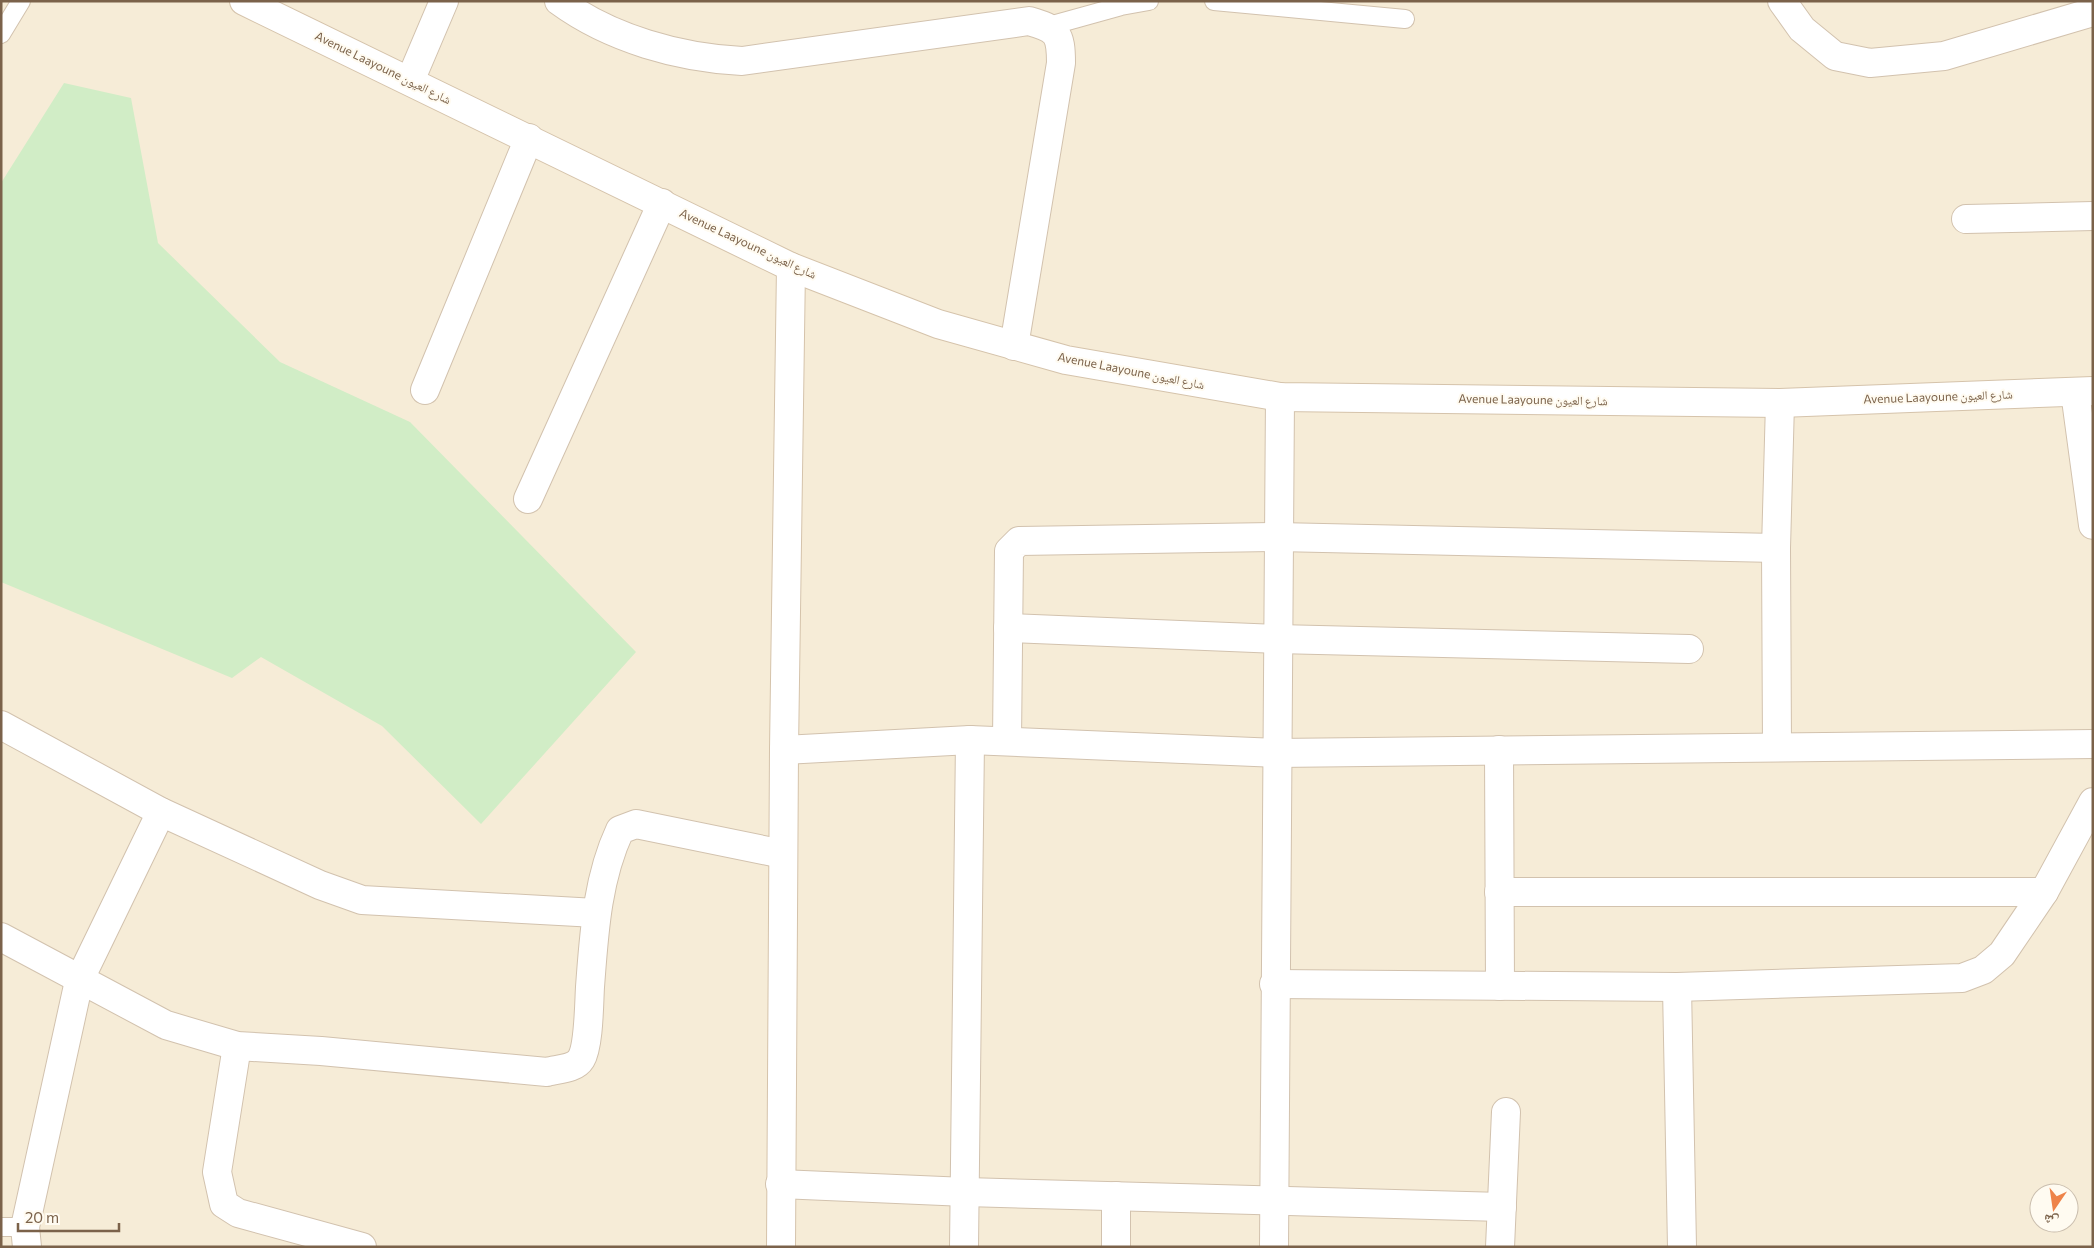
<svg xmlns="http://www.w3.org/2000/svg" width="2094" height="1248" font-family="Commissioner,'Noto Naskh Arabic',sans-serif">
<rect width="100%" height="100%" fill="#fef9ea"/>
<!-- residential -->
<path fill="#f6ecd7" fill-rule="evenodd" d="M1 1H2093V1247H1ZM2039 1193H2069V1223H2039Z"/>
<!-- green -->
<polygon fill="#d1edc6" points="64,83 131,98 158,243 280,362 410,422 636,652 481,824 382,726 261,657 232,678 1,582 1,183"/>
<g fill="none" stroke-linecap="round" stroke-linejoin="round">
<defs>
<g id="lane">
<polyline points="1214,1 1405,19"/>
<polyline points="1049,26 1121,6 1149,1"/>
<polyline points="1,34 21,1"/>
<polyline points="1,1227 25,1227"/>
</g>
<g id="street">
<path d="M559 1C611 39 680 58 742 61L1029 21C1057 29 1061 33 1061 63L1014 346"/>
<polyline points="1782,1 1802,29 1835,56 1870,63 1944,56 2093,12"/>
<polyline points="410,81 444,1"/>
<polyline points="1966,219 2093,216"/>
<polyline points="425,390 529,138"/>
<polyline points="2075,392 2093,525"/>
<polyline points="528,499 662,203"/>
<polyline points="1008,628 1277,639 1689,649"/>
<polyline points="1,725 161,812 320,885 362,900 596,913"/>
<polyline points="1007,740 1009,551 1019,541 1278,537 1776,548"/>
<polyline points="1777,747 1776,548 1780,403"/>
<polyline points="784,750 970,740 1276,753 2093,744"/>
<polyline points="1499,750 1500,986"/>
<polyline points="1499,892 2044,892"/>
<path d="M1 937 166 1025 237 1046 321 1051 547 1072C558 1069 575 1069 581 1059 589 1046 589 1003 590 987 594 934 597 879 620 830L636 824 783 854"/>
<polyline points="1274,984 1677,987 1962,978 1983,970 2002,954 2044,892 2093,802"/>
<polyline points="1677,987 1682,1247"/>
<polyline points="237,1046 217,1172 224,1204 238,1213 362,1247"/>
<polyline points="780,1184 966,1192 1502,1207"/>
<polyline points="1116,1196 1116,1247"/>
<polyline points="27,1247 25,1227 79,981 161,812"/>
<polyline points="964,1247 970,740"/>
<polyline points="1274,1247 1280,397"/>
<polyline points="1500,1247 1506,1112"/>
</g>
<g id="secondary">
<polyline points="244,1 791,267 938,324 1066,360 1280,397 1780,403 2093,391"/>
<polyline points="781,1247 784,750 791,267"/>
</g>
</defs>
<!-- lane casing -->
<use href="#lane" stroke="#d2c2ae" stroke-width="20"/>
<!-- street casing -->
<use href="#street" stroke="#d2c2ae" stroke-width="30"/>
<!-- secondary casing -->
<use href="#secondary" stroke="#d5c3ab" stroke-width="30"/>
<!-- lane -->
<use href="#lane" stroke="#fff" stroke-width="18"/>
<!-- street -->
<use href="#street" stroke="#fff" stroke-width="28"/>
<!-- secondary -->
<use href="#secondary" stroke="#fff" stroke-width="28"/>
</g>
<g text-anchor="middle" stroke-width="4" stroke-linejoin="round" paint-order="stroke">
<!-- street labels -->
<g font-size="12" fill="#7b624a" stroke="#fffbf1">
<text transform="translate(383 68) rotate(26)" y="4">Avenue Laayoune شارع العيون</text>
<text transform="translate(748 244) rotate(25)" y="4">Avenue Laayoune شارع العيون</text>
<text transform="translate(1131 371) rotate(11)" y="4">Avenue Laayoune شارع العيون</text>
<text transform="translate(1938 397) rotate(-2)" y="4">Avenue Laayoune شارع العيون</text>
<text transform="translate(1533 400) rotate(1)" y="4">Avenue Laayoune شارع العيون</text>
</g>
</g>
<!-- border -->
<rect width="2094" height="1248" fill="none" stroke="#7b624a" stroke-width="5"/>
<!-- north arrow -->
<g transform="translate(2054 1208) rotate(193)"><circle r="24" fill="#fffbf1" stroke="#cabeae"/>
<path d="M0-4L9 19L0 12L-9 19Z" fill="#ee8349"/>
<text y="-8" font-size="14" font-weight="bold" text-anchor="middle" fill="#7b624a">ش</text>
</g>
<!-- scale -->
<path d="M18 1223v8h101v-8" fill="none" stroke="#7b624a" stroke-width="2.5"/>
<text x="25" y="1223" font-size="15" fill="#7b624a" stroke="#fffbf1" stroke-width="4" paint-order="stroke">20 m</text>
</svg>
